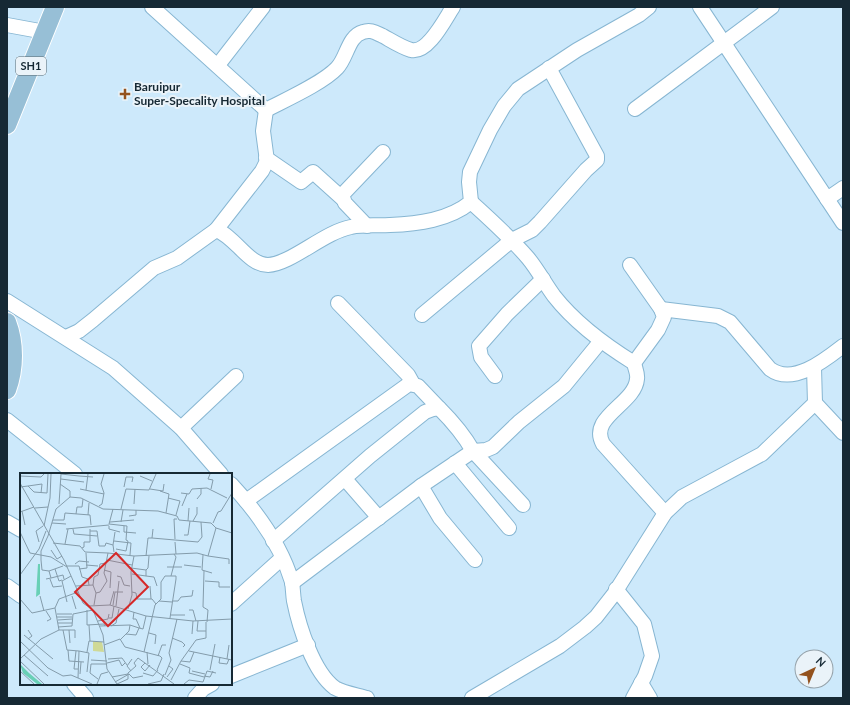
<svg xmlns="http://www.w3.org/2000/svg" width="850" height="705" font-family="Lato,sans-serif">
<rect width="100%" height="100%" fill="#cde9fb"/>
<g fill="none" stroke-linecap="round" stroke-linejoin="round">
<defs>
<g id="minor">
<polyline points="152,7 266,110"/>
<polyline points="700,7 843,223"/>
<polyline points="7,25 45,32"/>
<polyline points="218,65 263,7"/>
<polyline points="635,109 772,7"/>
<path d="M266 110C285 100 323 83 337 68 347 58 348 36 363 32 371 29 376 33 383 36 392 41 401 47 411 50 428 54 445 19 453 7"/>
<polyline points="266,158 301,182 313,172 343,199"/>
<polyline points="827,199 843,188"/>
<path d="M471 202C491 220 511 238 528 258 538 270 545 284 554 296 576 324 605 345 634 363 635 368 638 374 637 379 635 404 588 417 603 444L665 513"/>
<polyline points="367,226 345,203 342,195 383,152"/>
<polyline points="216,230 262,171 267,161 263,131 266,110"/>
<polyline points="630,265 661,309 664,317 658,330 634,363"/>
<polyline points="7,301 113,368 181,428 221,474"/>
<polyline points="338,303 408,375 413,384"/>
<path d="M661 309 718 316 730 322 770 369C793 386 825 360 843 346"/>
<polyline points="422,315 512,240 532,230 540,222 586,170 597,160 597,156 549,68"/>
<path d="M66 337 79 331 93 320 154 268 177 258 216 230C235 236 248 265 268 265 291 264 324 232 351 227 364 224 377 226 390 225 418 224 449 220 471 202L469 182 470 172 490 130 504 106 518 89 577 50 639 15 649 7"/>
<polyline points="495,376 481,357 479,346 507,314 543,279"/>
<polyline points="815,403 843,433"/>
<polyline points="7,420 75,474"/>
<polyline points="181,428 236,376"/>
<polyline points="455,463 509,528"/>
<polyline points="345,479 379,518"/>
<path d="M231 484C257 512 281 545 292 582 293 588 293 595 294 601 299 626 313 672 335 688 344 693 357 695 367 698"/>
<polyline points="421,486 440,518 475,560"/>
<polyline points="246,501 409,384 418,386 439,408"/>
<polyline points="7,522 21,530"/>
<path d="M273 541 370 456 425 412 433 409 439 408C452 421 464 435 473 451L523 505"/>
<polyline points="292,583 421,486 473,451 486,450 493,447 519,422 564,386 600,342"/>
<polyline points="7,586 21,596"/>
<polyline points="616,589 644,624 652,656 645,676 633,698"/>
<polyline points="231,604 282,558"/>
<polyline points="231,676 308,645"/>
<polyline points="641,683 650,698"/>
<polyline points="74,684 86,698"/>
<polyline points="195,698 203,689 212,684"/>
<polyline points="472,698 560,646 585,627 596,617 614,594 665,513 682,497 762,454 815,403 814,368"/>
</g>
<g id="major">
<polyline points="7,125 55,7"/>
<path d="M7 322C15 343 15 368 7 390"/>
</g>
</defs>
<!-- minor casing -->
<use href="#minor" stroke="#87b6d2" stroke-width="16"/>
<!-- major casing -->
<use href="#major" stroke="#fff" stroke-width="20"/>
<!-- minor -->
<use href="#minor" stroke="#fff" stroke-width="14"/>
<!-- major -->
<use href="#major" stroke="#97bfd6" stroke-width="18"/>
</g>
<!-- markers -->
<path fill="#93521e" stroke="#eaf3f9" stroke-width="1.5" d="M123 88h4v4h4v4h-4v4h-4v-4h-4v-4h4z"/>
<g text-anchor="middle" stroke-width="4" stroke-linejoin="round" paint-order="stroke">
<!-- shield labels -->
<rect fill="#eaf3f9" stroke="#56666f" stroke-width="1" x="16" y="57" width="30" height="18" rx="3"/>
<g font-size="11" font-weight="bold" fill="#162934">
<text x="31" y="70">SH1</text>
</g>
<!-- poi labels -->
<g font-size="12" font-weight="bold" fill="#162934" stroke="#eaf3f9" text-anchor="start">
<text x="134" y="91">Baruipur<tspan x="134" dy="14">Super-Specality Hospital</tspan></text>
</g>
</g>
<!-- overview -->
<g transform="translate(20 473)">
<rect width="212" height="212" fill="#cde9fb"/>
<path d="M73 168 82 169 84 179 73 178Z" fill="#cfd996"/>
<path d="M18 91H20V121L16 124ZM0 191 9 200 22 211H17L3 200Z" fill="#69d0b6"/>
<path fill="none" stroke="#849cab" stroke-width="1" d="M41 1 59 3M190 1 188 6 193 7 191 16M0 3 21 4 24 1M59 3 73 4M120 3 132 8M41 6 64 9M0 10 44 87 63 130 73 137 83 162 87 196 97 211M40 11 50 18V24M8 13 22 11 21 20M0 14 8 13 14 19 27 20M104 14 106 4H113L112 9M60 16 84 21M130 16 143 18 144 11M66 17 68 1M140 18 149 21 146 40M27 20 28 1M161 20 169 21 172 16 187 15 207 25M148 25 160 28 156 42M177 26 181 21V15M39 31 41 1M114 31 115 16M79 33 82 31 84 20 81 11 84 1M162 33 167 21M15 35 28 34M93 36 89 51 107 53 106 67 108 68 106 78 96 76M101 36 106 16 129 17 136 1M2 38 5 52M0 39 14 34M56 41 57 34H62L63 26M68 42 69 30M109 43 116 42V37M33 47H44L45 40 70 42 71 52M168 48 169 35M173 48 177 41V34M90 49 114 47M101 49 103 37M32 50 46 51M193 50 198 39 201 38 212 20M24 53 30 25 31 1M89 53V56L100 59M104 53V59L116 60M46 56 89 52M53 56 54 61 77 63M133 56 132 65 178 69 182 64 181 49M70 58H77L79 73H85L86 70 93 72 94 79M0 59 10 80 31 84 47 94M164 62H168L170 48M28 63 21 78V87L22 97 29 98M28 63 36 36 50 24 61 25 83 36 138 38 157 43 159 47 191 50 196 55 212 60M155 66 154 46H157M94 68 111 70 110 82M19 69 16 58 23 53M155 69 156 81M33 70 60 73 65 79 88 80 84 100 87 108 80 119 76 120 74 132M45 71 48 56M93 72 95 59M62 75 64 74V69H70V56M31 77 37 86 42 83M88 80 114 83 177 80 188 83 196 55M183 82 182 97 192 100M126 83 128 65H132M188 83 209 86V91M87 87 112 92M55 91 59 88 69 89M66 92 78 93M164 92 181 94M47 93H59L62 104 68 106 69 112M147 94H162M111 95 126 97V103L134 104 137 113M35 96 39 108 42 107M59 96 67 95 66 80M84 97 91 99 90 115M126 97 128 95 129 83M184 98 183 134 188 137 187 149M112 101 126 103M0 102 19 76 26 58M97 103 101 104 104 112 110 113M31 105 43 102 44 106M26 106 31 105 29 98 43 93M30 106 33 114 42 113M185 108 199 109V114H210M56 113 73 112M130 113 131 126M112 119 116 120 117 126H132L136 131M76 120 73 112 74 104 78 102 80 91 86 90M20 123 24 138M52 123 56 136M0 126 12 140 35 135 39 126 58 119M139 128 152 129M152 128H158L161 124 172 123 173 117M47 129 42 108 51 103M90 132 94 118M93 132 95 119H103M69 133 90 132 126 143 173 148 212 146M96 133 99 108M108 136 112 122 111 99 114 83M67 137V152L84 151 85 153M169 137H173L176 148M26 138 31 146 27 148M114 139 113 146H116L120 155M37 141H52M151 142H165M37 144H52M89 145H92L94 133M150 145 156 106V103H151M38 147 52 146M78 148 88 146 89 141M178 148 177 158H186M38 150H52M69 152 70 168M80 153 110 152M91 153 96 150 99 136M38 154 52 153 53 141 73 137M8 157 12 163 8 166M39 157H55V165M43 157 47 177 59 178M49 157 50 170M129 160 136 162 135 171M106 161 116 162 119 155 123 156 126 143M172 161 173 148M4 162 33 186M152 165 162 169 165 172 163 174M100 167 109 158 110 152 119 155M0 168 28 195 43 203 51 202 72 211M84 172 100 166 105 174 140 183 142 185 137 197M48 177 49 188 64 189M56 178 54 196H58M169 178 212 187M67 179 69 168 84 169M124 179 135 132 141 126V109L145 103H151L156 84 154 81M127 179 128 191M4 182 28 203M138 183 142 172H146M200 184 199 190 207 191 209 186M0 186 21 166 39 157 35 135M88 186 102 185 107 192M207 186 209 172M71 187 87 188M0 188 24 211M161 188 176 167 186 165V149M87 190 99 187 102 193 105 190M125 190 121 194 125 198 130 192M71 191 70 200 78 206M71 191H87M160 191 170 195 169 200 184 204M190 197 195 171M0 198 14 211M111 198 107 193 112 186M172 198 185 201M123 200 133 203 138 197M60 201 61 189M145 202 151 187 149 180 157 146M184 203 190 204 193 198M92 204 108 201M147 204 153 196 149 193M58 205 59 178 69 180 67 199M151 207 161 188 170 189 174 179M95 209 109 201 113 205 123 203M77 211 81 201 88 199M97 211 108 206V200L116 193 114 190 118 185 154 211M128 211 141 208 144 201M164 211 169 207 183 209 187 198 196 200"/>
<path fill="#d62828" fill-opacity="0.15" stroke="#d62828" stroke-width="2" d="M96 80 128 114 88 153 55 119Z"/>
<rect width="212" height="212" fill="none" stroke="#162934" stroke-width="2"/>
</g>
<!-- border -->
<rect width="850" height="705" fill="none" stroke="#162934" stroke-width="16"/>
<!-- north arrow -->
<g transform="translate(814 669) rotate(44)"><circle r="19" fill="#eaf3f9" stroke="#95a2aa"/>
<path d="M0-3L7 15L0 10L-7 15Z" fill="#93521e"/>
<text y="-6" font-size="11" font-weight="bold" text-anchor="middle" fill="#162934">N</text>
</g>
</svg>
